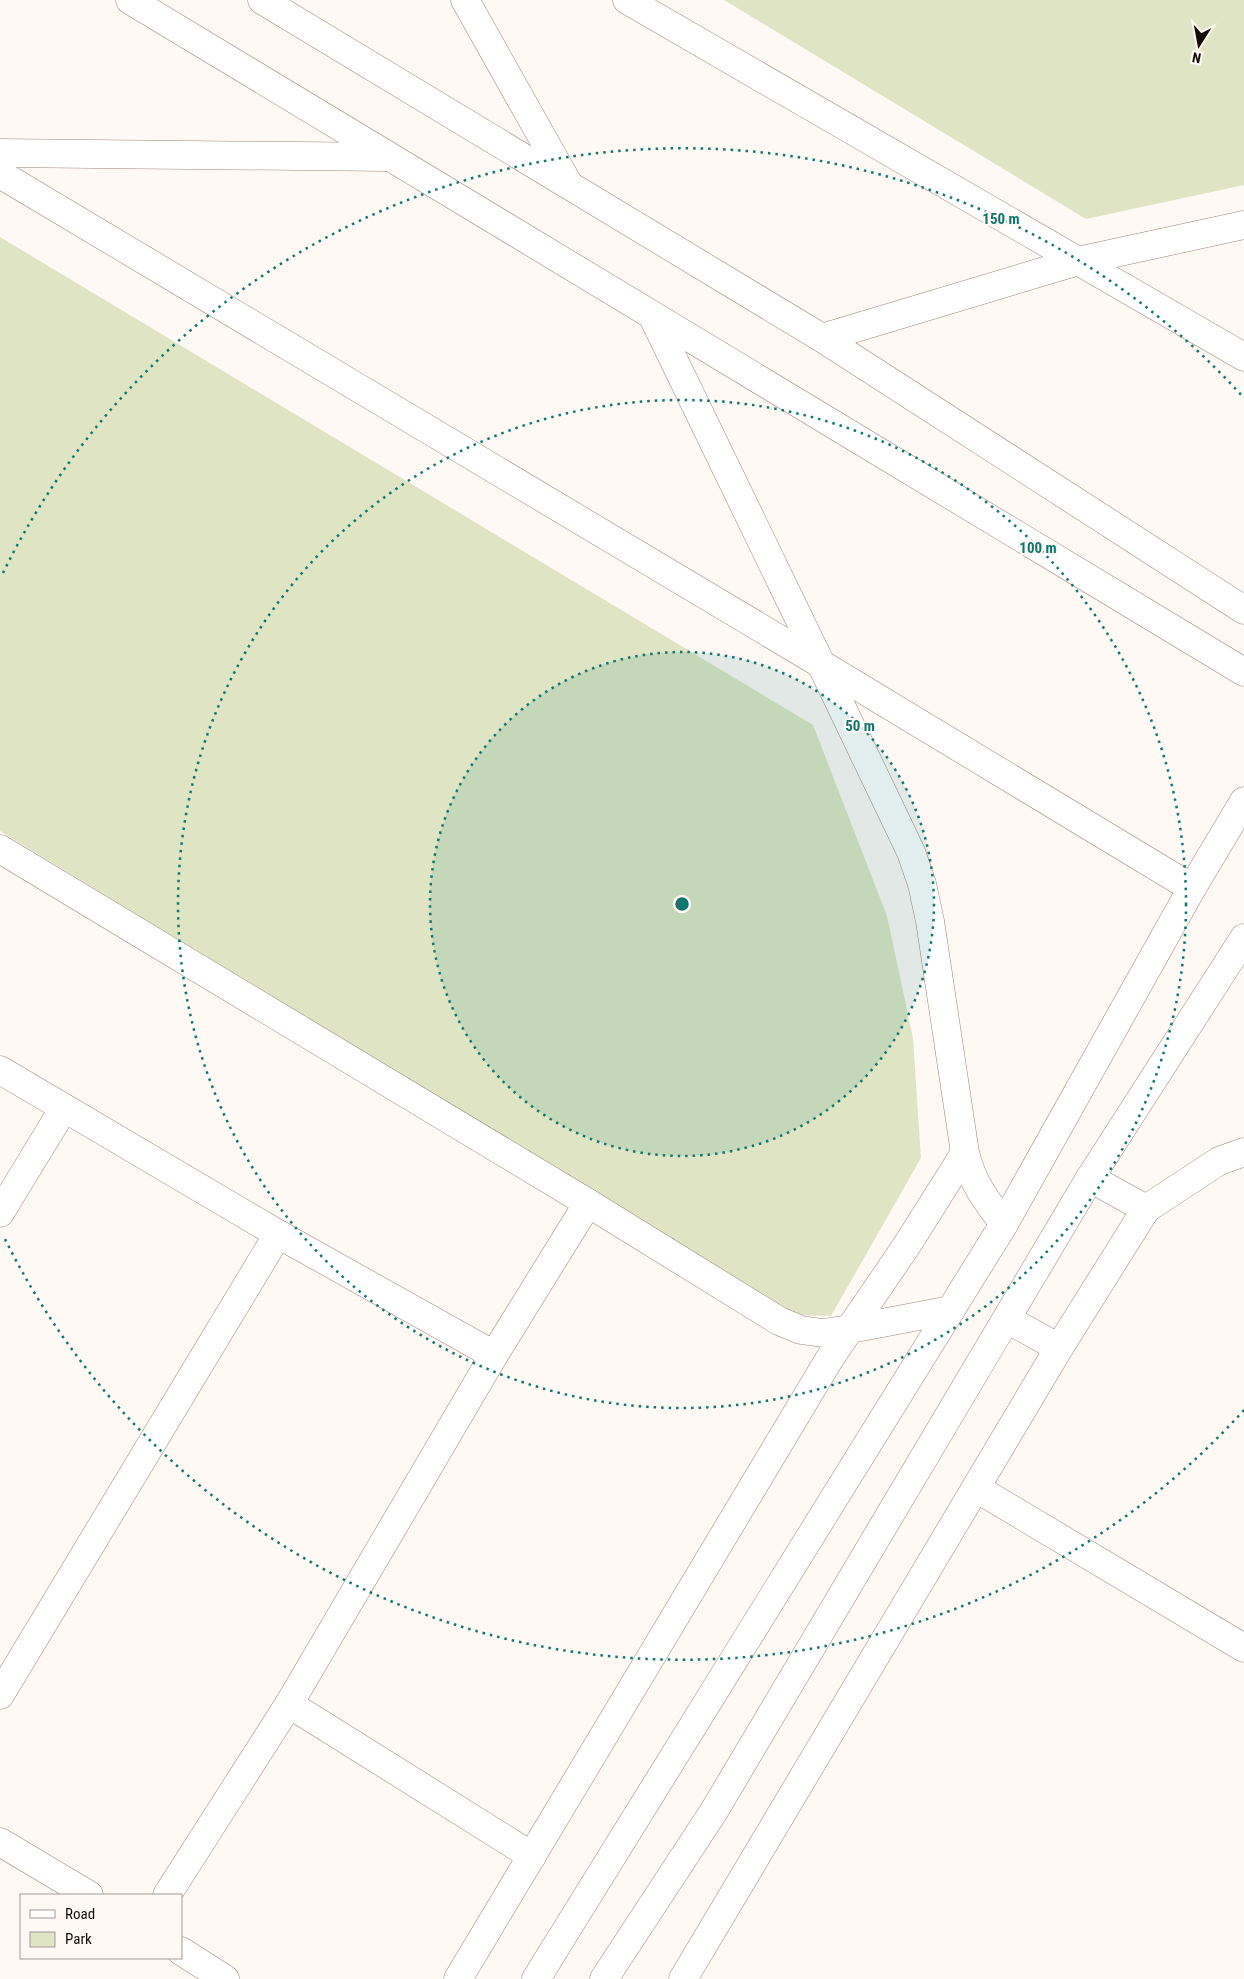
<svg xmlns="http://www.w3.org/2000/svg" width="1244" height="1979" font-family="'Roboto Condensed',sans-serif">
<rect width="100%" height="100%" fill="#fff9f6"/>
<!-- green -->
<g fill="#dfe5c4">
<polygon points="724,0 1244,0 1244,185 1086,219"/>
<polygon points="0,237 813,725 887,916 913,1038 921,1158 831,1316 793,1315 0,831"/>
</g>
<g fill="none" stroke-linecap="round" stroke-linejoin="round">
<defs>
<g id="street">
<polyline points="627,0 1244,357"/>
<polyline points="0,174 821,664 1192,888"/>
<polyline points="1078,261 1244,225"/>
<path d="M821 664 911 852 922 884 930 921 965 1153C973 1184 985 1199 1004 1224"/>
<polyline points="0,849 588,1203 779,1321 801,1330 823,1333 850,1329 951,1310"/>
<polyline points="0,1070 278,1234 494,1355"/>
<polyline points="1090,1178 1146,1209 1219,1161 1244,1152"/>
<polyline points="0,1213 64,1108"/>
<polyline points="1007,1319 1059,1348"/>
<polyline points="976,1488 1244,1648"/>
<polyline points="0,1695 278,1234"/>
<polyline points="289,1704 532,1856"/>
<polyline points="0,1842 89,1895"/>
<polyline points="167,1895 289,1704 494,1355 588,1203"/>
<polyline points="181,1951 225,1979"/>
<polyline points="458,1979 830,1358 907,1245 965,1153"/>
<polyline points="536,1979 1004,1224 1192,888 1244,801"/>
<polyline points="604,1979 714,1811 1090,1178 1244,938"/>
<polyline points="683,1979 1059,1348 1146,1209"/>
</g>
<g id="primary">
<polyline points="130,0 1244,672"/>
<polyline points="262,0 822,338 1244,610"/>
<polyline points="465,0 569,185"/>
<polyline points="0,153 388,157"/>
<polyline points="652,315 821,664"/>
<polyline points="822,338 1078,261"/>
</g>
</defs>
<!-- street casing -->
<use href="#street" stroke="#9e8579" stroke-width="29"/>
<!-- primary casing -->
<use href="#primary" stroke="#9e8579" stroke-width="29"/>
<!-- street -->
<use href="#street" stroke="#fff" stroke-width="28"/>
<!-- primary -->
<use href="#primary" stroke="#fff" stroke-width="28"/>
</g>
<!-- distance rings -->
<circle cx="682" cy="904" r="252" fill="#0f766e" fill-opacity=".12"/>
<g fill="none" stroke="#0f766e" stroke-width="2.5" stroke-dasharray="2.5 5">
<circle cx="682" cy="904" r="252"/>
<circle cx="682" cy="904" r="504"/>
<path d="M1244 1410A756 756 0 0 1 3 1235M3 573A756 756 0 0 1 1244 398"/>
</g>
<circle cx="682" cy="904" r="8" fill="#0f766e" stroke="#fff9f6" stroke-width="2.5"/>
<g font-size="15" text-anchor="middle" font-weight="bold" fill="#0f766e" stroke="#fff9f6" stroke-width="4.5" stroke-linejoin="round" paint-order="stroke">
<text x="1001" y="224">150 m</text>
<text x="1038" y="553">100 m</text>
<text x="860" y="731">50 m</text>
</g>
<!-- legend -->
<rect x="20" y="1894" width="162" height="65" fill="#fff9f6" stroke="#a19a96"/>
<rect x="30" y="1910" width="25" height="8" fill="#ffffff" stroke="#a19a96"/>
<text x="65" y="1919" font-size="15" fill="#140b07">Road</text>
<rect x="30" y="1932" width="25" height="15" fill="#dfe5c4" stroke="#a19a96"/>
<text x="65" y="1944" font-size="15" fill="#140b07">Park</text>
<!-- north arrow -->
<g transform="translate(1199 45) rotate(191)" stroke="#fff9f6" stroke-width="4" paint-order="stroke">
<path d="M0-4L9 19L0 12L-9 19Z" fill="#140b07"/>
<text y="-8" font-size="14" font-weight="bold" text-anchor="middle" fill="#140b07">N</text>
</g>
</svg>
